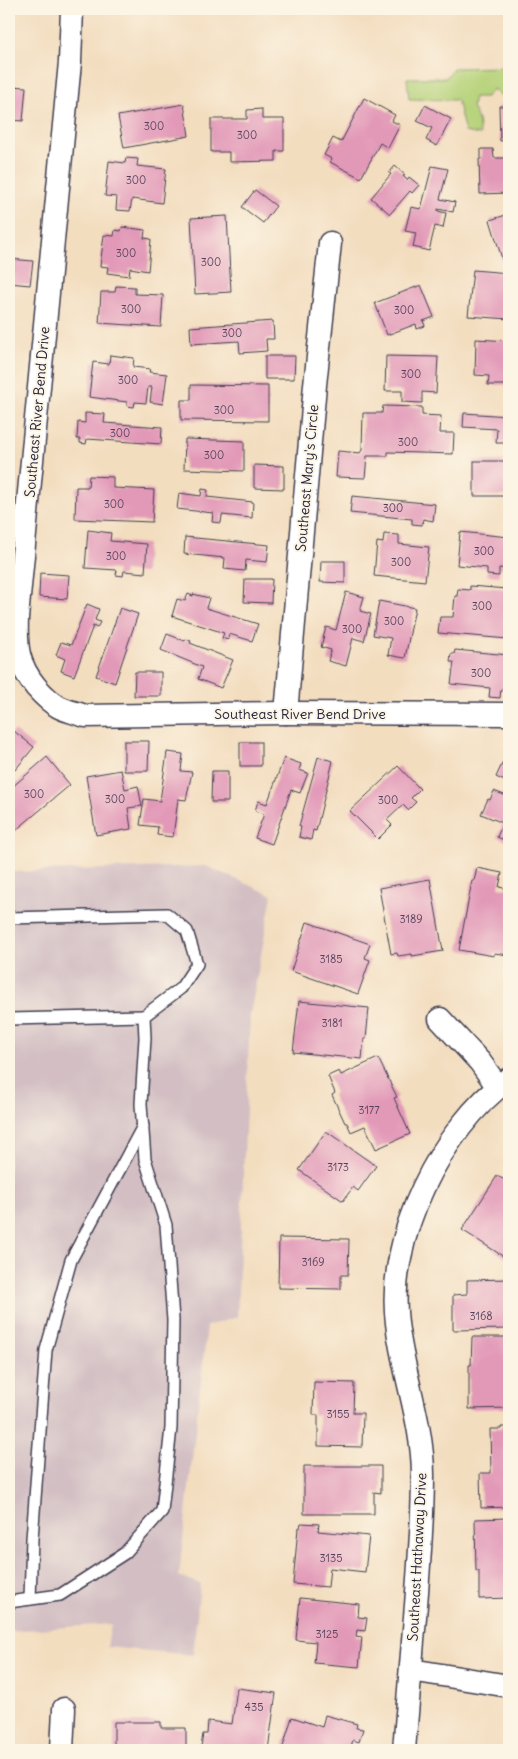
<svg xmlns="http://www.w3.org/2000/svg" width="518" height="1759" font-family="Delius,sans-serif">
<rect width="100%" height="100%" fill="#fcf5e5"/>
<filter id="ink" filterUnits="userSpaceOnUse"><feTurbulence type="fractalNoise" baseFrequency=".02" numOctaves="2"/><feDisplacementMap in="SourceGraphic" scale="10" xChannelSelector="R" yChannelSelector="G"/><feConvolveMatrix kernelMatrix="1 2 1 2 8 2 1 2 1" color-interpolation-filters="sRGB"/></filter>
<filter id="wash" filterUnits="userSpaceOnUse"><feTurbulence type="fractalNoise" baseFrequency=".0096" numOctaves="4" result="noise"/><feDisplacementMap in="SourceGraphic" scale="20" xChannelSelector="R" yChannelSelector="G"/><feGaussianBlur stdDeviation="1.12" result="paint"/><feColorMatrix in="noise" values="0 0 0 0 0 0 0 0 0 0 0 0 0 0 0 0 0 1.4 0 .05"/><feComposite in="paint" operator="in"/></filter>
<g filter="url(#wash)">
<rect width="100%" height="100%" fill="#f3ddbf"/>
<!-- industrial -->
<polygon fill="#d2bec3" points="206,866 272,895 250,1015 237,1317 207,1326 179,1576 200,1584 193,1655 107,1647 111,1624 9,1631 9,872"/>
<!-- green -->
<polygon fill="#b4d177" stroke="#6b7a59" points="509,67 509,95 501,95 493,89 486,97 474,97 472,107 478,120 480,135 465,132 457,100 409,99 407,78 446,78 454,68"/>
<g id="blocks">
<!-- building -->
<g fill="#e299b8">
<polygon points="9,86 26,87 23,121 9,120"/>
<polygon points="364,98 395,115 392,121 400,125 388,148 380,143 361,178 330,162 332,159 324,155 333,138 341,142"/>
<polygon points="184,104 189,136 124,148 118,116"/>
<polygon points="425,105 451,119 437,146 426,140 432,128 417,121"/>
<polygon points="499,106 509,106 509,140 500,141"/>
<polygon points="262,109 262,119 284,119 284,151 276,151 276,161 229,162 229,152 211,152 211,119 247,119 247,110"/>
<polygon points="481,149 493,149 494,158 509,158 509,193 480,194 479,159 481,159"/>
<polygon points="126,158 138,159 137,166 166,169 162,203 132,199 130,211 116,210 117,197 105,196 109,161 125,163"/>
<polygon points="395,166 405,175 403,176 407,180 409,177 419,185 412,193 410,191 390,214 371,198 391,174 389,173"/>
<polygon points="432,166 448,169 440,199 455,202 453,212 438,209 438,211 446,213 443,228 435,226 429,251 413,247 416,233 405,231 411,207 421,209"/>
<polygon points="9,178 15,178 12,207 9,207"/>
<polygon points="255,190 276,206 263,223 242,207"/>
<polygon points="509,214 509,260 503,262 490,220"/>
<polygon points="227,216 231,292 195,294 191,218"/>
<polygon points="122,227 145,230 144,238 151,239 148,271 130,268 129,276 107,273 108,267 100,266 104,235 114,236 115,230 121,231"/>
<polygon points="9,259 33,261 30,285 9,283"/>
<polygon points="473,270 509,273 509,319 468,316"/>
<polygon points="421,285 434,317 423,321 425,326 417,329 416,324 387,335 375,303"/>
<polygon points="116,286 135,287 135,294 163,295 161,327 99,323 101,292 115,292"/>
<polygon points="273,321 274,339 266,339 267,351 240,353 239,341 191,344 190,327"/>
<polygon points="476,339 509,341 509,385 488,385 489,376 475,375"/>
<polygon points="110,355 134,358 133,367 150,369 149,372 167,374 163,404 150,402 152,387 148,387 146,403 135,402 134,407 127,406 127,402 89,397 93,362 109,364"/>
<polygon points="265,356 295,356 294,379 265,379"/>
<polygon points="386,356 438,357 436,393 422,392 422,403 402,402 402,391 385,391"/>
<polygon points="191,385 268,386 268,421 181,420 181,400 191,400"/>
<polygon points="383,406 422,407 422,415 441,416 440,433 454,433 453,454 388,452 388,456 367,456 365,478 336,477 338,451 360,453 362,450 363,413 382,413"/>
<polygon points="85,413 105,414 104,423 162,427 161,444 87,439 86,444 80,443 80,439 77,439 78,422 85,423"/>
<polygon points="464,413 509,416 509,443 496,443 497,429 463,427"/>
<polygon points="185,439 244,441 244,471 184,469"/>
<rect x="474" y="461" width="35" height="35"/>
<polygon points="254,465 284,466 284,489 254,488"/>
<polygon points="89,476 113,477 113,488 154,490 152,522 75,519 76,487 88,487"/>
<polygon points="202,489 208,490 207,497 253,502 252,518 222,515 221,523 212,522 213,513 177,509 179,493 201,496"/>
<polygon points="352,496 435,504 433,521 423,519 422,525 412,524 412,519 350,513"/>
<polygon points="88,530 111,533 110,541 147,544 145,573 124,571 123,576 116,575 117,570 85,568"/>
<polygon points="460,532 509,537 509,569 499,568 499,576 487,575 487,568 457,565"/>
<polygon points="384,534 399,535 399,544 429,547 425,581 374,576 377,542 383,543"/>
<polygon points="185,537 269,545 267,562 246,560 245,571 224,569 225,558 184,554"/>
<polygon points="321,561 345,561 345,583 320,582"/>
<polygon points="40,573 69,575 67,599 39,597"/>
<polygon points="245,579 272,579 271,603 244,602"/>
<polygon points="470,586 507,589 507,592 509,592 508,639 438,633 440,617 453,617 455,596 457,596 458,589 470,590"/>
<polygon points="346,592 364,597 360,611 371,614 364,641 353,638 346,666 328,661 331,650 321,647 326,627 336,630"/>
<polygon points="188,594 193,596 193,594 209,598 206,608 258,624 252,641 229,634 228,640 222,638 224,633 172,616 177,599 185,601"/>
<polygon points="379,601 415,608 405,658 388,655 391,638 373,635"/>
<polygon points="87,604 99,609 95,620 100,622 97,628 93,626 74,676 61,671 65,659 56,655 61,642 71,645"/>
<polygon points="120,608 138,614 115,683 96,676"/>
<polygon points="167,634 185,641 186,639 191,641 190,643 233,660 221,688 198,679 202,667 161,650"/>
<polygon points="455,650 509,655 509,690 501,689 500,698 489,697 490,688 451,684 454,662 450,662 451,654 454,654"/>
<polygon points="135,672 161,672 161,696 134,696"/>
<polygon points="14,731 34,747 15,770 9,765 9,738"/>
<polygon points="124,741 149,741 148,771 124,771"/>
<rect x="240" y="742" width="21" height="24"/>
<polygon points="509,749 509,783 496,777"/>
<polygon points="167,752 183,754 181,771 192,772 186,800 178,799 173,837 157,835 158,827 140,825 144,799 160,801"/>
<polygon points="47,757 70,785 9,836 9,785 11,788"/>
<polygon points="318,757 333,761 316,831 313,830 311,840 299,837 301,827 299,826"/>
<polygon points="284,758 301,764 299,770 308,773 300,793 291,790 272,844 255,838 264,814 255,811 258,801 267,804"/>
<polygon points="398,766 420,789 411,798 416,802 408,810 403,805 387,820 392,825 378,839 350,811"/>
<polygon points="121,770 125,789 138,786 142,806 128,808 131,829 96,835 86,776"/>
<polygon points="212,771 228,771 228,802 211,802"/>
<polygon points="494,791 509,797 509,842 497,837 503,823 481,814 488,799 490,800"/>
<polygon points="477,868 502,873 499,887 509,889 509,955 494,953 494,956 459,950 472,881 474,881"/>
<polygon points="430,879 443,951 412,956 412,954 398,956 397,953 391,954 379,888"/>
<polygon points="307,922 370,944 365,958 370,960 358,994 291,971"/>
<polygon points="299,1001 369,1008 366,1039 364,1039 362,1059 293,1052"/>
<polygon points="378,1058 397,1097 394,1098 410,1134 376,1149 365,1126 351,1132 347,1123 345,1123 332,1095 335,1093 328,1076 339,1071 341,1075"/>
<polygon points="326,1131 376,1166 358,1191 353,1187 343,1201 299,1170"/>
<polygon points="497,1176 509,1182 509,1260 462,1230"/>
<polygon points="279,1238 349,1239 348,1275 341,1275 341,1289 278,1288"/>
<polygon points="509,1279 509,1329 453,1330 453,1295 467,1294 467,1280"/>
<polygon points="472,1337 509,1337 509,1408 469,1409 469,1365 471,1365"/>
<polygon points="314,1382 354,1383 353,1413 363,1413 362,1447 318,1446 318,1415 313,1415"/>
<polygon points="501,1427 509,1427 509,1507 481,1508 480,1473 491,1473 490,1429 501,1429"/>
<polygon points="304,1466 381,1466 381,1493 374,1492 374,1514 304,1514"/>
<polygon points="509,1518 509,1598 479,1599 479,1571 476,1571 475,1519"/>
<polygon points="301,1523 319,1524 318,1531 369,1536 365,1572 330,1568 328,1587 293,1584 298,1528 300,1528"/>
<polygon points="300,1598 359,1604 358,1617 367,1618 365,1631 357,1630 356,1636 362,1637 359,1667 314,1663 316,1642 296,1640"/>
<polygon points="237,1688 276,1693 268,1750 204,1750 205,1747 201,1747 203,1734 207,1734 208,1721 232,1724"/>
<polygon points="9,1713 16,1735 9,1737"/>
<polygon points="325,1715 357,1724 356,1728 363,1729 359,1742 353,1740 350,1750 282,1750 292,1717 322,1727"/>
<polygon points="114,1722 161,1722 161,1728 186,1728 186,1750 114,1750"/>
</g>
</g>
</g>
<g filter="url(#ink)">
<use href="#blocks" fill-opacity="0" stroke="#413e4f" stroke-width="1"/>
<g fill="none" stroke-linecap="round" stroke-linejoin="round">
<defs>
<g id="service">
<polyline points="9,918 167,914 187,931 197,964 181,988 144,1016 145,1038 141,1104 145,1159 166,1225 173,1320 171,1428 162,1511 125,1553 60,1595 9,1602"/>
<polyline points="9,1019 144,1016"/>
<polyline points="30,1599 32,1539 46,1350 71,1260 143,1126"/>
</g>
<g id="minor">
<path d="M72 9 70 62 17 618C16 646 17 664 36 687 43 695 50 702 59 707 67 711 77 713 85 716L286 713 509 714"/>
<polyline points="286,713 315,385 330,243"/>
<polyline points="440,1019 480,1062 498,1087"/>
<polyline points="411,1670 509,1686"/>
<polyline points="62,1750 64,1709"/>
<path d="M404 1750C408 1698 413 1645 417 1592 420 1553 423 1514 423 1475 423 1424 403 1374 397 1323 386 1238 441 1128 509 1079"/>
</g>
</defs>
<!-- service casing -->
<use href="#service" stroke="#413e4f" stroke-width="14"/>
<!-- minor casing -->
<use href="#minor" stroke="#413e4f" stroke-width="25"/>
<!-- service -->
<use href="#service" stroke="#fff" stroke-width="11"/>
<!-- minor -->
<use href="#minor" stroke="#fff" stroke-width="22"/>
</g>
</g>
<g text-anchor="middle" stroke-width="4" stroke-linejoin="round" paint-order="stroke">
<!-- number labels -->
<g font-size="11" fill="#52405a">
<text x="154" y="130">300</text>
<text x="247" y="139">300</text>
<text x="136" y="184">300</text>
<text x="126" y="257">300</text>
<text x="211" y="266">300</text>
<text x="131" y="313">300</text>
<text x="404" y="314">300</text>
<text x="232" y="337">300</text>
<text x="411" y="378">300</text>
<text x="128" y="384">300</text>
<text x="224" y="414">300</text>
<text x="120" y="437">300</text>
<text x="408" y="446">300</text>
<text x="214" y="459">300</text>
<text x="114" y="508">300</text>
<text x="393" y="512">300</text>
<text x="484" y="555">300</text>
<text x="116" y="560">300</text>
<text x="401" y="566">300</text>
<text x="482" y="610">300</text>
<text x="394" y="625">300</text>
<text x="352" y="633">300</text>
<text x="481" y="677">300</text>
<text x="34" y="798">300</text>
<text x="115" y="803">300</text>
<text x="388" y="804">300</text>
<text x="411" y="923">3189</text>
<text x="331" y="963">3185</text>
<text x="332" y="1027">3181</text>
<text x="369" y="1114">3177</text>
<text x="338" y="1171">3173</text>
<text x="313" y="1266">3169</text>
<text x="481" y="1320">3168</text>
<text x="338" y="1418">3155</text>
<text x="331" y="1562">3135</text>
<text x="327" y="1638">3125</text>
<text x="254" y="1711">435</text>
</g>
<!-- street labels -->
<g font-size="14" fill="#22223b" stroke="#fcf5e5">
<text transform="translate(37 412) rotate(-85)" y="5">Southeast River Bend Drive</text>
<text transform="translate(307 478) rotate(-85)" y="5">Southeast Mary's Circle</text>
<text x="300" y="719">Southeast River Bend Drive</text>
<text transform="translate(417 1557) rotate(-87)" y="5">Southeast Hathaway Drive</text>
</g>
</g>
<!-- margin -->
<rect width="518" height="1759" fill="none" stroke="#fcf5e5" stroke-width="30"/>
</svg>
